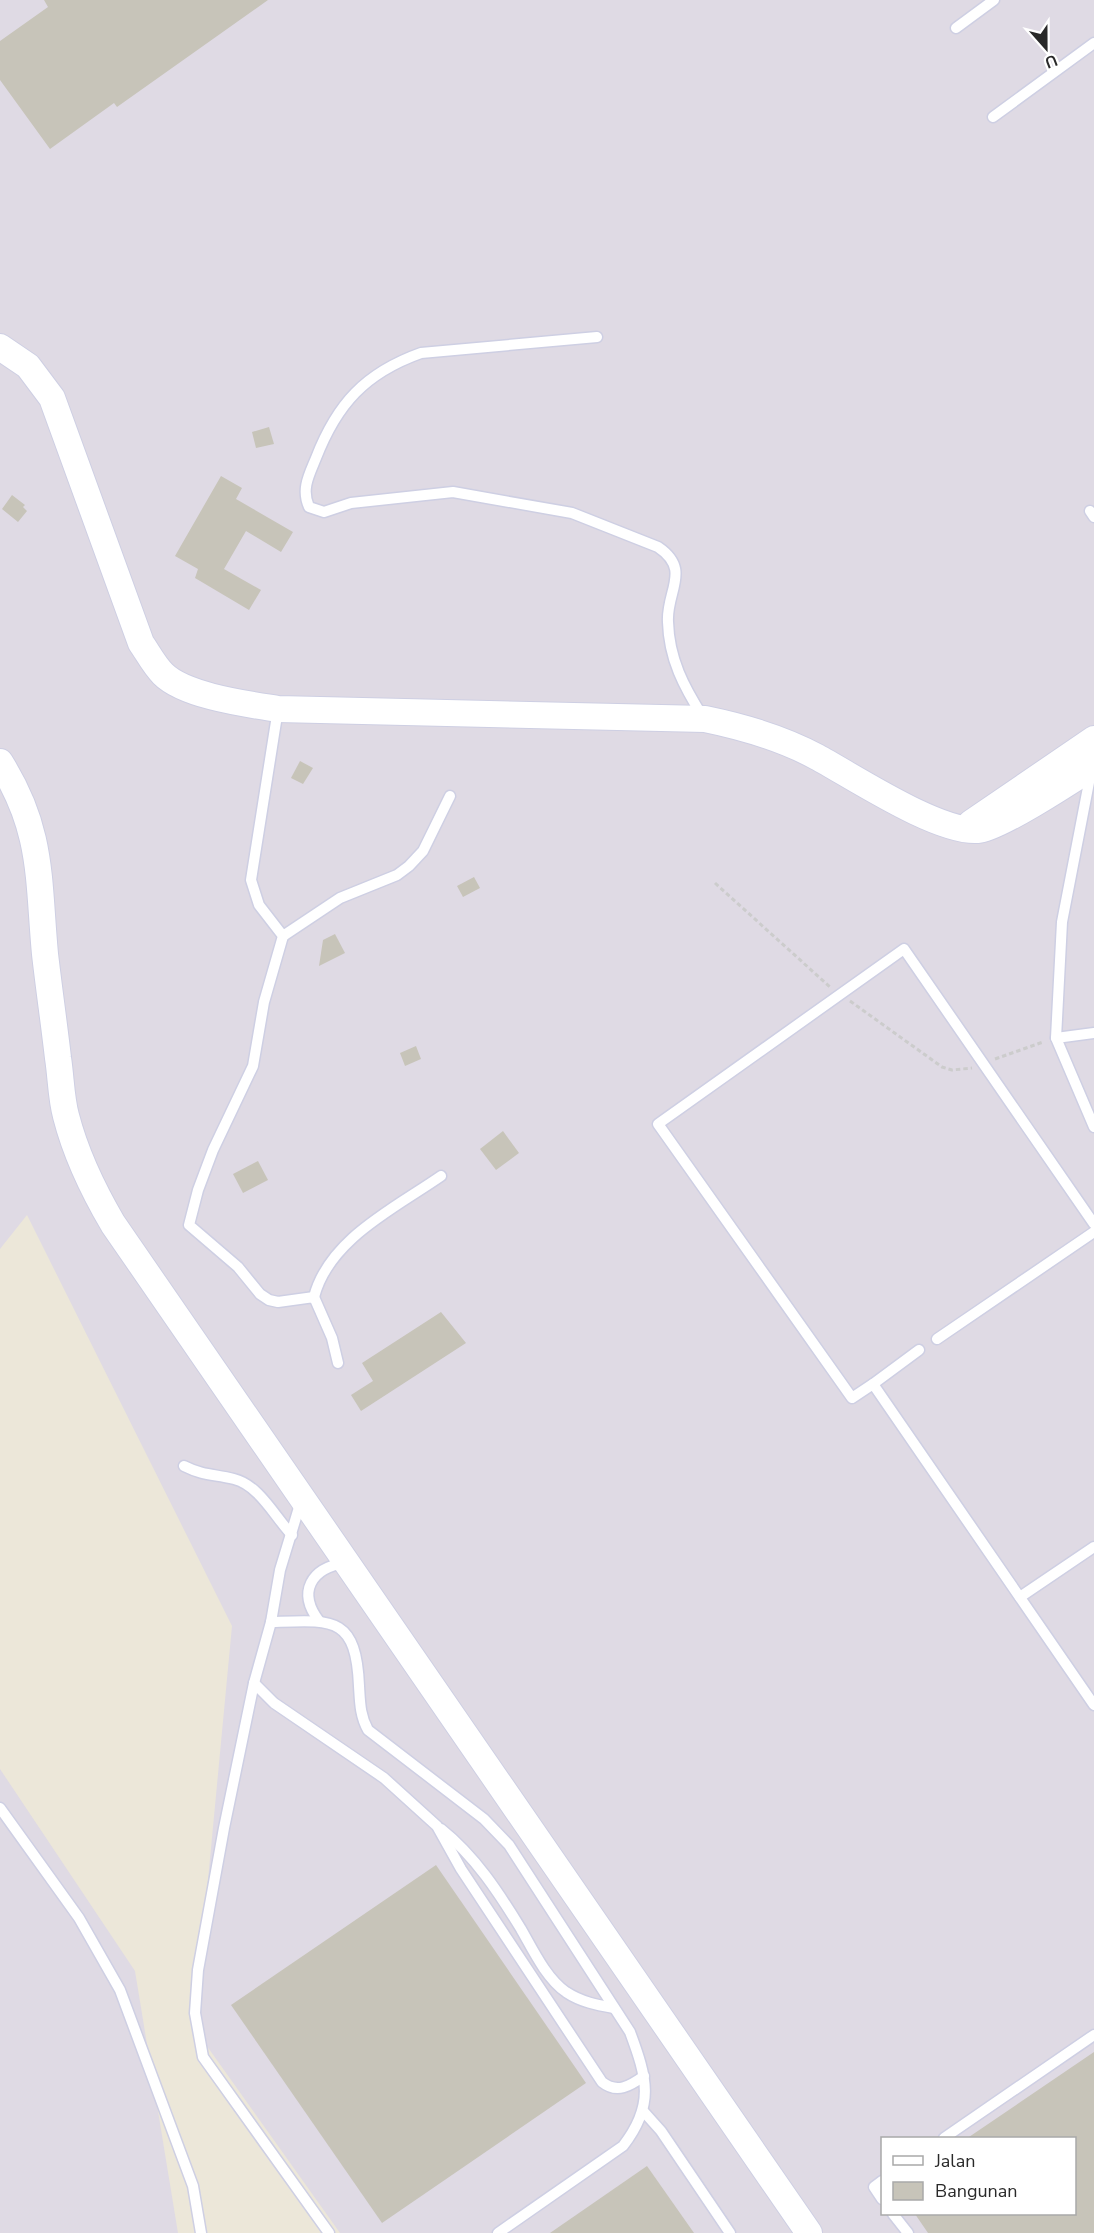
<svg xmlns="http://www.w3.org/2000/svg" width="1094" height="2233" font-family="'Nunito Sans',sans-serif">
<rect width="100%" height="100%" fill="#ece7d9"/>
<!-- industrial -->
<g fill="#dfdae4" fill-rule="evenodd">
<path d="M0 0H1094V2233H340L194 2028 232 1626 27 1215 0 1249ZM882 2138H1074V2214H882Z"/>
<polygon points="0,1769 135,1971 178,2233 0,2233"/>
</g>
<!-- building -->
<g fill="#c7c4b9">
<polygon points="44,0 268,0 117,107 114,103 50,149 0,80 0,41 48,7"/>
<polygon points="269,427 274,444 256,448 252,432"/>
<polygon points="221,476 242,488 236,499 293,532 281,552 246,531 224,569 261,590 249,610 195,578 198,569 175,556"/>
<polygon points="12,495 25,505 23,507 27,511 18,522 2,509"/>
<polygon points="300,761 313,768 303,784 291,778"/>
<polygon points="474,877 480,888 463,897 457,886"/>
<polygon points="335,934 345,953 319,966 323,940"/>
<polygon points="416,1046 421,1059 405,1066 400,1053"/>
<polygon points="503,1131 519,1153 496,1170 480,1149"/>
<polygon points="258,1161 268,1180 243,1193 233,1174"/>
<polygon points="441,1312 466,1343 361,1411 351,1395 373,1381 362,1363"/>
<polygon points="436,1865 586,2083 382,2223 231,2005"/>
<polygon points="1094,2052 1094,2233 928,2233 915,2214 1074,2214 1074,2139 966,2139"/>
<polygon points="647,2166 694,2233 550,2233"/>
</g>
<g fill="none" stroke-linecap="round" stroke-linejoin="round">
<defs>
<g id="service">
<polyline points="956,28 994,0"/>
<polyline points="993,117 1094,43"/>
<path d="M597 337 421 353C365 373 337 404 316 458 309 475 301 489 309 507L324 512 351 503 453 492 572 513 658 547C692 570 666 591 668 622 669 659 684 687 703 717"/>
<polyline points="1090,511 1094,517"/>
<polyline points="278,709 251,880 259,905 283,936 264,1002 253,1066 213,1150 198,1190 189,1225 238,1267 260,1294 269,1300 278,1302 314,1297 332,1338 338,1363"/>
<polyline points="1091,772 1062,922 1056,1038 1094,1127"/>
<polyline points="283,936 340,898 397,875 409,866 423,851 450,796"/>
<polyline points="1056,1038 1094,1033"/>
<path d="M314 1297C329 1239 395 1208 441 1176"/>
<polyline points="937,1339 1094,1232"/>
<polyline points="919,1350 873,1384 1094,1705"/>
<polyline points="873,1384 852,1398 658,1124 904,949 1094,1224"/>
<path d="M184 1466C204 1476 214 1474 234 1479 259 1485 275 1517 292 1535"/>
<polyline points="301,1501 280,1570 271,1622 254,1683 224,1828 198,1970 195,2013 203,2057 329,2233"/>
<polyline points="1020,1597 1094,1547"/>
<path d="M319 1621C297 1592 311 1568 345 1563"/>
<path d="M271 1622C332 1620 356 1615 359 1686 360 1702 360 1716 368 1730L484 1819 509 1845 630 2032C647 2078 655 2105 623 2146L498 2233"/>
<path d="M254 1683 274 1703 384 1778 437 1826 461 1869 602 2082C617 2094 630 2086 644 2076"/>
<polyline points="0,1808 79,1918 120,1990 193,2186 201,2233"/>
<path d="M441 1829C475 1856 499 1893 521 1929 533 1950 546 1978 566 1992 581 2002 597 2005 614 2008"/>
<polyline points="644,2112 661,2131 730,2233"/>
<polyline points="944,2138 1094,2035"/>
<polyline points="882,2181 874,2187 882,2199"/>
<polyline points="893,2214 908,2233"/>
</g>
<g id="tertiary">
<path d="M0 347 28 366 52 398 141 643C148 653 154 665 163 674 185 696 247 704 278 709L705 719C744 727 782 738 817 757 854 777 938 833 978 830 998 829 1074 779 1094 766"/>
<path d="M0 762C43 830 38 878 45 954 49 989 54 1023 58 1058 61 1077 61 1098 66 1116 76 1155 93 1190 113 1224L809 2233"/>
<polyline points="971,823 1094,739"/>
</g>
</defs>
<!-- service casing -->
<use href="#service" stroke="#cecfe3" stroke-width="13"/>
<!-- tertiary casing -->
<use href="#tertiary" stroke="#cecfe3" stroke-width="28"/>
<!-- path -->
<g stroke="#ccc" stroke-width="3" stroke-dasharray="4.5 3" stroke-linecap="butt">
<polyline points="715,883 830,987"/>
<polyline points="850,1001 942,1067 952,1070 972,1068"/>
<polyline points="995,1059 1043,1042"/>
</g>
<!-- service -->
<use href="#service" stroke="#fff" stroke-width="10"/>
<!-- tertiary -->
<use href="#tertiary" stroke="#fff" stroke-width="26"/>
</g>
<!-- legend -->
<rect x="881" y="2137" width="195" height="78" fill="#ffffff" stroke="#a9a9a9" stroke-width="1.5"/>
<rect x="893" y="2156" width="30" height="9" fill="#ffffff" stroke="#a9a9a9" stroke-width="1.5"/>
<text x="935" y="2167" font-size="18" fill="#292929">Jalan</text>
<rect x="893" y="2182" width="30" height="18" fill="#c7c4b9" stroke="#a9a9a9" stroke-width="1.5"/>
<text x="935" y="2197" font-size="18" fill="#292929">Bangunan</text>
<!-- north arrow -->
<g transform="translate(1046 48) rotate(159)" stroke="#ffffff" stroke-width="4.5" paint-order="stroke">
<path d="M0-4.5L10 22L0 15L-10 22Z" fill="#292929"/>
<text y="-9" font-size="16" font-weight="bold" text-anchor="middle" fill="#292929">U</text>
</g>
</svg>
